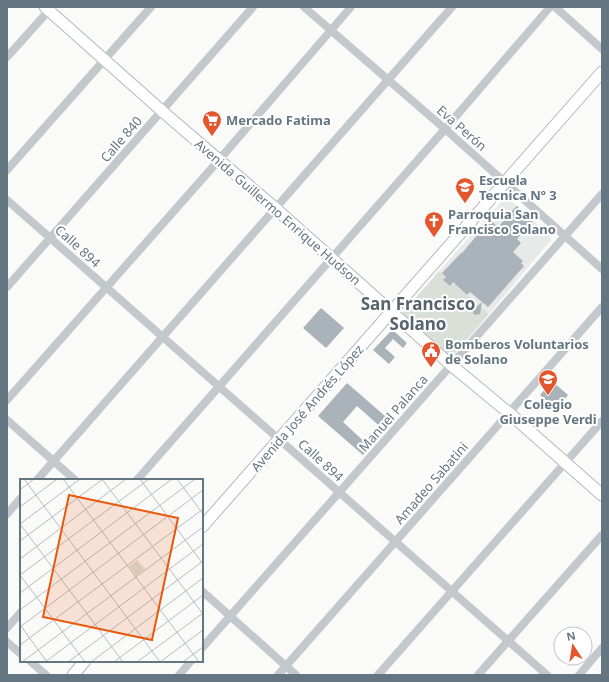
<svg xmlns="http://www.w3.org/2000/svg" width="609" height="682" font-family="'Noto Sans',sans-serif">
<rect width="100%" height="100%" fill="#fafaf8"/>
<!-- built -->
<polygon fill="#e8e9e9" points="504,199 509,199 550,235 551,240 489,314 439,271"/>
<!-- green -->
<polygon fill="#dadfd7" points="439,271 489,314 451,358 401,315"/>
<!-- building -->
<g fill="#aab3b9">
<polygon points="517,206 533,221 517,239 521,243 513,252 523,261 521,263 524,266 488,307 482,302 480,314 475,315 473,313 473,310 482,302 470,292 467,295 453,282 450,286 443,280 446,277 442,273 461,253 462,253 490,220 498,227 507,217 506,216"/>
<polygon points="321,308 344,328 326,348 303,328"/>
<polygon points="390,332 395,332 407,343 403,348 393,339 385,348 395,357 389,364 373,350"/>
<polygon points="552,381 568,395 556,409 540,395"/>
<polygon points="347,383 393,423 385,431 357,406 343,422 370,447 363,455 318,416"/>
</g>
<g fill="none" stroke-linecap="round" stroke-linejoin="round">
<defs>
<g id="secondary">
<polyline points="45,7 162,111 275,208 451,365 509,413 602,495"/>
<polyline points="202,527 602,72"/>
<polyline points="73,675 85,661"/>
</g>
</defs>
<!-- secondary casing -->
<use href="#secondary" stroke="#b3babf" stroke-width="13"/>
<!-- street -->
<g stroke="#c3c8cc" stroke-width="8">
<polyline points="304,7 445,129 602,269"/>
<polyline points="555,7 602,49"/>
<polyline points="7,57 52,7"/>
<polyline points="7,170 151,7"/>
<polyline points="7,200 547,675"/>
<polyline points="7,287 253,7"/>
<polyline points="7,400 219,160 351,7"/>
<polyline points="7,420 75,480"/>
<polyline points="37,480 452,7"/>
<polyline points="137,480 445,129 550,7"/>
<polyline points="7,514 21,498"/>
<polyline points="202,591 296,675"/>
<polyline points="7,628 21,612"/>
<polyline points="7,642 21,654"/>
<polyline points="202,648 602,194"/>
<polyline points="30,661 46,675"/>
<polyline points="179,675 191,661"/>
<polyline points="278,675 602,307"/>
<polyline points="378,675 602,421"/>
<polyline points="478,675 602,535"/>
<polyline points="579,675 602,648"/>
</g>
<!-- secondary -->
<use href="#secondary" stroke="#fff" stroke-width="11"/>
</g>
<!-- icons -->
<defs>
<symbol id="supermarket-pin" viewBox="-11 -11 22 30"><path d="M0 17L-7.5 6A9.5 9.5 0 1 1 7.5 6Z" fill="#e4572e" stroke="#fff"/><path d="M-6-5.5h2.5l.6 2H6L4.5 2H-2.5L-4.4-4H-6ZM-1.5 3.2a1.3 1.3 0 1 0 .1 0ZM3 3.2a1.3 1.3 0 1 0 .1 0Z" fill="#fff"/></symbol>
<symbol id="school-pin" viewBox="-11 -11 22 30"><path d="M0 17L-7.5 6A9.5 9.5 0 1 1 7.5 6Z" fill="#e4572e" stroke="#fff"/><path d="M0-5L7-2L0 1L-7-2ZM-4 1L0 2.5L4 1V4Q0 6-4 4Z" fill="#fff"/></symbol>
<symbol id="church-pin" viewBox="-11 -11 22 30"><path d="M0 17L-7.5 6A9.5 9.5 0 1 1 7.5 6Z" fill="#e4572e" stroke="#fff"/><path d="M-1.2-6h2.4v3.5h3.3v2.4h-3.3V6h-2.4V-.1h-3.3v-2.4h3.3Z" fill="#fff"/></symbol>
<symbol id="civic-pin" viewBox="-11 -11 22 30"><path d="M0 17L-7.5 6A9.5 9.5 0 1 1 7.5 6Z" fill="#e4572e" stroke="#fff"/><path d="M-.6-6.5H3V-4.5H.6V-3L4-1V1h2V6H-6V1h2V-1L-.6-3ZM-1.2 2.5V6h2.4V2.5Z" fill="#fff"/></symbol>
</defs>
<g fill-rule="evenodd">
<use href="#supermarket-pin" x="201" y="109" width="22" height="30"/>
<use href="#school-pin" x="454" y="176" width="22" height="30"/>
<use href="#church-pin" x="423" y="210" width="22" height="30"/>
<use href="#civic-pin" x="420" y="340" width="22" height="30"/>
<use href="#school-pin" x="537" y="368" width="22" height="30"/>
</g>
<g text-anchor="middle" stroke-width="4" stroke-linejoin="round" paint-order="stroke">
<!-- poi labels -->
<g font-size="13" font-weight="bold" fill="#657683" stroke="#fff" text-anchor="start">
<text x="226" y="125">Mercado Fatima</text>
<text x="479" y="185">Escuela<tspan x="479" dy="15">Tecnica Nº 3</tspan></text>
<text x="448" y="219">Parroquia San<tspan x="448" dy="15">Francisco Solano</tspan></text>
<text x="445" y="349">Bomberos Voluntarios<tspan x="445" dy="15">de Solano</tspan></text>
<text x="548" y="409" text-anchor="middle">Colegio<tspan x="548" dy="15">Giuseppe Verdi</tspan></text>
</g>
<!-- street labels -->
<g font-size="13" fill="#657683" stroke="#fff">
<text transform="translate(462 128) rotate(41)" y="5">Eva Perón</text>
<text transform="translate(121 139) rotate(-49)" y="5">Calle 840</text>
<text transform="translate(278 212) rotate(41)" y="5">Avenida Guillermo Enrique Hudson</text>
<text transform="translate(78 246) rotate(42)" y="5">Calle 894</text>
<text transform="translate(307 408) rotate(-49)" y="5">Avenida José Andrés López</text>
<text transform="translate(393 413) rotate(-49)" y="5">Manuel Palanca</text>
<text transform="translate(321 460) rotate(42)" y="5">Calle 894</text>
<text transform="translate(431 483) rotate(-49)" y="5">Amadeo Sabatini</text>
</g>
<!-- district labels -->
<g font-size="17" font-weight="bold" fill="#57646e" stroke="#fff">
<text x="418" y="310">San Francisco<tspan x="418" dy="20">Solano</tspan></text>
</g>
</g>
<!-- overview -->
<g transform="translate(20 479)">
<rect width="183" height="183" fill="#fafaf8"/>
<path d="M117 81 125 90 116 97 109 87Z" fill="#dadfd7"/>
<path fill="none" stroke="#b5bdc2" stroke-width="1" d="M4 0 140 183M43 0 179 183M82 0 183 135M120 0 183 85M157 0 183 35M0 11 14 0M0 28 37 0M0 45 103 183M0 45 60 0M0 62 83 0M0 80 106 0M0 96 129 0M0 96 65 183M0 114 152 0M0 131 175 0M1 147 27 183M0 148 183 11M0 166 183 30M2 183 183 48M25 183 183 65M48 183 183 82M71 183 183 99M94 183 183 116M117 183 183 134M140 183 183 151M163 183 183 168"/>
<path fill="#e8590c" fill-opacity="0.15" stroke="#e8590c" stroke-width="2" d="M49 16 158 39 132 161 23 138Z"/>
<rect width="183" height="183" fill="none" stroke="#657683" stroke-width="2"/>
</g>
<!-- border -->
<rect width="609" height="682" fill="none" stroke="#657683" stroke-width="16"/>
<!-- north arrow -->
<g transform="translate(573 646) rotate(348)"><circle r="19" fill="#ffffff" stroke="#c1c8cd"/>
<path d="M0-3L7 15L0 10L-7 15Z" fill="#e4572e"/>
<text y="-6" font-size="11" font-weight="bold" text-anchor="middle" fill="#657683">N</text>
</g>
</svg>
